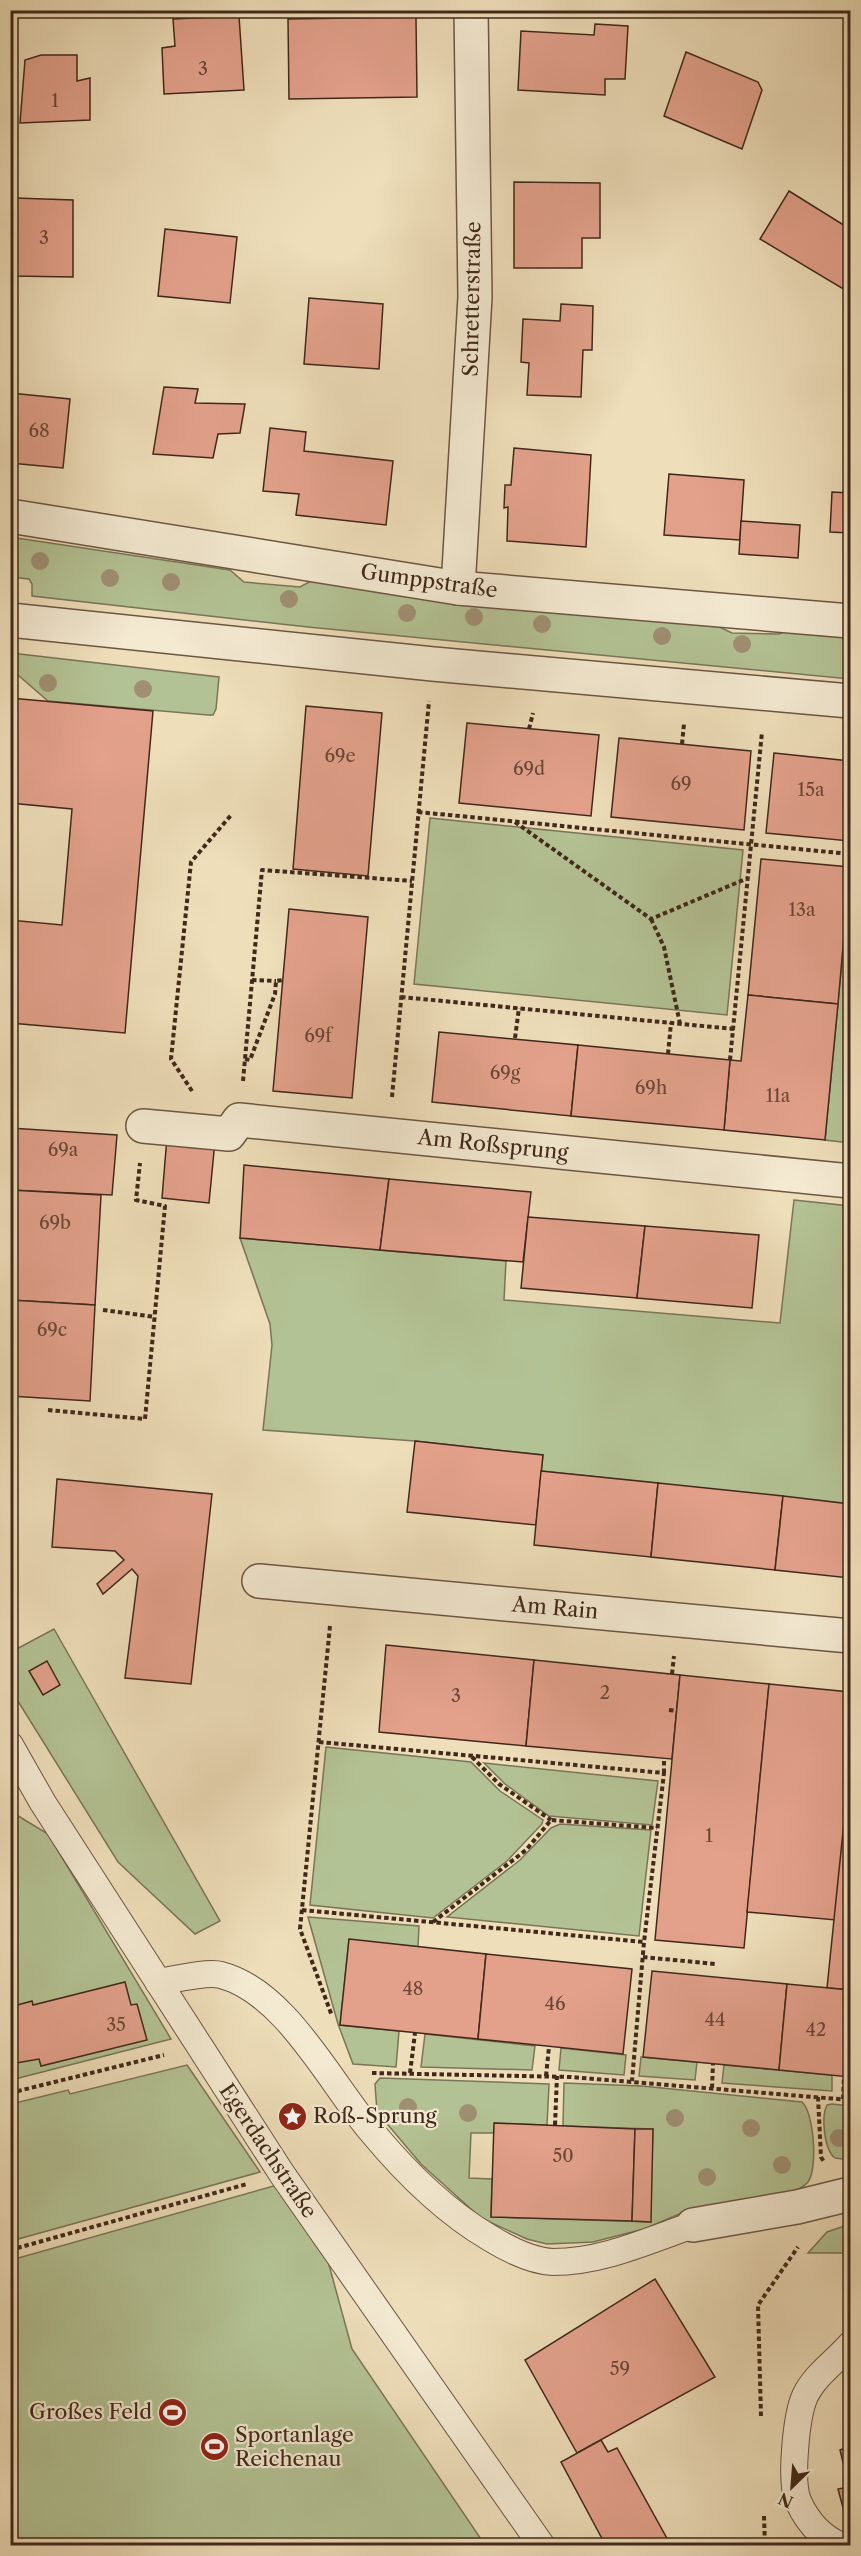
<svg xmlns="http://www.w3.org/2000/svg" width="861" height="2556" font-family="'Libre Caslon Text',serif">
<rect width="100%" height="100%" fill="#eedeba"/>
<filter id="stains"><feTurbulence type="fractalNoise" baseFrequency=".00333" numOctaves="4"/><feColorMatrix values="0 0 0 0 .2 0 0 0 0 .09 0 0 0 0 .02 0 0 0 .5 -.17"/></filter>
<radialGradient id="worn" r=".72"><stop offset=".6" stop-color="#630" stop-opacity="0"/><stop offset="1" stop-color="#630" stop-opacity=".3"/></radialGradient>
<!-- green -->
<g fill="#b3c294" stroke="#7a7558" stroke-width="1.5">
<polygon points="10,537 230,570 244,582 300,587 313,580 709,622 732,633 779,634 791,629 850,633 850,679 308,627 32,596 32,584 29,579 11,577"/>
<polygon points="11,653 219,677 216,709 213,715 208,715 48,701 11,669"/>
<polygon points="430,818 743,850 727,1015 414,984"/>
<polygon points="850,876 850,1143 825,1140"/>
<polygon points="794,1200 850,1206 850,1504 541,1471 543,1455 415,1441 263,1430 272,1345 270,1324 240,1238 506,1261 504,1300 780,1323"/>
<polygon points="54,1629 220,1921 195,1934 118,1862 11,1690 11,1652"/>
<polygon points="326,1747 471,1762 500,1791 543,1820 542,1824 507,1861 433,1918 310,1905"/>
<polygon points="484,1763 658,1781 652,1825 549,1816 505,1784"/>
<polygon points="10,1811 48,1834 171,2039 11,2080"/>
<polygon points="560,1824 651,1830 639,1936 447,1917 520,1860 551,1828"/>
<polygon points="308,1917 419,1926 418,1947 349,1940 340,2025 399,2031 396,2067 353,2064 338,2024"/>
<polygon points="425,2034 535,2046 532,2070 421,2067"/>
<polygon points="561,2048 626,2055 624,2075 559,2070"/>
<polygon points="641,2057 697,2062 695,2080 639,2076"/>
<polygon points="187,2065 260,2172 11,2241 11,2104 68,2090 70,2094"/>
<polygon points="724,2065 832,2075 832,2091 722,2083"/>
<path d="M380 2078 549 2084 547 2125 495 2123 494 2133H471L469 2178 492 2179 491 2217 650 2222 653 2129 563 2126 564 2083 642 2086 802 2102C814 2112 818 2169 808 2182 803 2188 795 2191 788 2194L684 2212 644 2229 593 2242 547 2244 527 2239 481 2218 421 2164 377 2112 375 2084Z"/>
<path d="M832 2104 850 2106V2160L835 2158C824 2150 821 2116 827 2105Z"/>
<polygon points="277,2185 326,2254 352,2349 485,2545 11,2546 11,2260"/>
<polygon points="850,2224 850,2253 808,2253 827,2232"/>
</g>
<!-- building -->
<g fill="#e3a18c" stroke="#41281b" stroke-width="1.5">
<polygon points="239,16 244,90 164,94 162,48 175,46 173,19"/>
<polygon points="416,17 417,97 289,99 288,19"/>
<polygon points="595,24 628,26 625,79 605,79 605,95 518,90 521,31 594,35"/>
<polygon points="686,52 758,82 762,90 742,149 664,116"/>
<polygon points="41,55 77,55 77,81 90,78 90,120 20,123 25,60"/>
<polygon points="514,182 600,183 600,238 582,238 582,268 514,268"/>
<polygon points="789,191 850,229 850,293 760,239"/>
<polygon points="15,198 73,200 73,277 13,276"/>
<polygon points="165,229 237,237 230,303 158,296"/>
<polygon points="309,298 383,304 379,369 304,364"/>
<polygon points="561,304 593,306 592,350 583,350 581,397 527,395 529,363 521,362 523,319 560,321"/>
<polygon points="164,387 198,389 195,403 245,404 240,433 218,434 213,458 153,454"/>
<polygon points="10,393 70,399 63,468 10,463"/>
<polygon points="270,428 306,432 304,451 393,461 386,525 296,515 299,494 263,491"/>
<polygon points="514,448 591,455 586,547 507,541 508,507 504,508 505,485 511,485"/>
<polygon points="669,474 744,480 740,540 664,535"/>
<polygon points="832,492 850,493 850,533 830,532"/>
<polygon points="741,521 800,525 798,558 739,554"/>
<polygon points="10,698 153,711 125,1033 10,1023 10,920 62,925 72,809 10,803"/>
<polygon points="306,706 382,713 368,876 293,869"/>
<polygon points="467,723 599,735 591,816 459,803"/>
<polygon points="619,738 751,751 744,830 611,817"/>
<polygon points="774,753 850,761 850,841 766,833"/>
<polygon points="761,859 850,867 838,1004 748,995"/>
<polygon points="289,909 368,917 352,1098 273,1091"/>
<polygon points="748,995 838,1004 825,1140 724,1130 730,1060 741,1061"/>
<polygon points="439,1032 578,1045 571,1116 432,1102"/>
<polygon points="578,1045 730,1060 724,1130 571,1116"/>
<polygon points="10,1128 117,1135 112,1195 10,1190"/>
<polygon points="167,1137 215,1141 209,1203 162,1198"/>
<polygon points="244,1165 389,1179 380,1250 240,1238"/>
<polygon points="389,1179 531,1192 523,1262 380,1250"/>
<polygon points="10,1190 101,1195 95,1305 10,1300"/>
<polygon points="528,1217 645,1226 637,1298 521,1288"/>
<polygon points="645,1226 759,1235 752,1308 637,1298"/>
<polygon points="10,1300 95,1305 90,1401 10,1396"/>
<polygon points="415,1441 543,1455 536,1525 407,1512"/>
<polygon points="541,1471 658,1483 651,1557 534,1545"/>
<polygon points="57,1479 212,1494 191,1684 125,1678 138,1576 132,1569 103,1594 97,1584 124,1560 115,1551 52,1547"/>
<polygon points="658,1483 783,1496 775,1570 651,1557"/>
<polygon points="783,1496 850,1504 850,1578 775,1570"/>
<polygon points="386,1645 534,1660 526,1746 379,1732"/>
<polygon points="534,1660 680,1675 672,1759 526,1746"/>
<polygon points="47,1661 60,1685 43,1695 29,1671"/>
<polygon points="680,1675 769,1684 744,1948 655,1940"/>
<polygon points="769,1684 850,1692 850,1763 836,1920 747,1912"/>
<polygon points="850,1763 850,1990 827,1988"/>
<polygon points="349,1939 486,1954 478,2039 340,2025"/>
<polygon points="486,1954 632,1969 623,2054 478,2039"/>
<polygon points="652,1971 787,1984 779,2070 643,2057"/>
<polygon points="125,1982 131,2005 137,2004 147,2040 41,2066 39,2059 10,2064 10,2007 32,2001 33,2005"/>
<polygon points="787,1984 850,1990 850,2077 779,2070"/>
<polygon points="494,2123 635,2129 632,2221 491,2217"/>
<polygon points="635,2129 653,2129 651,2222 632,2221"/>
<polygon points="655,2279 715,2377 577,2453 525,2360"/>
<polygon points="850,2438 850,2530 849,2530 838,2489 849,2487 840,2450 845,2448 844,2440"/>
<polygon points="601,2440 608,2452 617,2448 669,2542 662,2546 606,2546 561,2462"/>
</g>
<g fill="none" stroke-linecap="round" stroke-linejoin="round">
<defs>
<g id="lane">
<polyline points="10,1745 43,1803 282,2174 542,2546"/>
<path d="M158 1982C173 1980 207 1971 221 1975 286 1992 330 2083 372 2132 406 2173 444 2211 490 2238 508 2249 532 2261 553 2262 602 2262 647 2241 693 2225"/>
<path d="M842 2546C822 2538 807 2521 798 2501 790 2481 796 2416 805 2396 815 2375 835 2362 850 2345"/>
</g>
<g id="street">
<polyline points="10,516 458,588 850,621"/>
<polyline points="458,588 475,297 471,10"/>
<polyline points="10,620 433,664 850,701"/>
<polyline points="143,1126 229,1134 239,1120 850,1181"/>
<polyline points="259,1581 850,1636"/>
<polyline points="693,2225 797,2207 850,2194"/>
</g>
</defs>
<!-- lane casing -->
<use href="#lane" stroke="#6c5643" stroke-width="28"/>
<!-- street casing -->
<use href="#street" stroke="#6c5643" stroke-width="36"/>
<!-- path -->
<g stroke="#41281b" stroke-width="4" stroke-dasharray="4.5 3" stroke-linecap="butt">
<polyline points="529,729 533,713"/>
<polyline points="682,744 684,724"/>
<polyline points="418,812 850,854"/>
<polyline points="515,822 651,919 748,878"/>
<polyline points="651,919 664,947 680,1024"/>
<polyline points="252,980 276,981"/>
<polyline points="401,997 734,1029"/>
<polyline points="515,1038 519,1008"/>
<polyline points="668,1054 671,1023"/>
<polyline points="245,1059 250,1060 275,994 276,981 283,980"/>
<polyline points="730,1060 762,732"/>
<polyline points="243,1081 262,870 412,881"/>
<polyline points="192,1091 171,1059 191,862 232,814"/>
<polyline points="392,1097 429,701"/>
<polyline points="103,1310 155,1317"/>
<polyline points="48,1410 145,1419 165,1206 136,1200 140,1163"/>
<polyline points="330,1626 300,1929 332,2016"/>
<polyline points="672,1674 674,1656"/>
<polyline points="669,1710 677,1711"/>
<polyline points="319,1742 664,1773 644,1942 632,2081"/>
<polyline points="472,1757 499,1784 551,1820"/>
<polyline points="664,1773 664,1759"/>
<polyline points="302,1910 644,1942"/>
<polyline points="433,1922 526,1850 551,1820 657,1828"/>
<polyline points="643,1957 715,1964"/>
<polyline points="372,2073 571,2077 850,2100"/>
<polyline points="410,2073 415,2033"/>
<polyline points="546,2076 549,2047"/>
<polyline points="712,2088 713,2064"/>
<polyline points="10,2093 164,2055"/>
<polyline points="818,2097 821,2157 824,2162"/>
<polyline points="843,2099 844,2076"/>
<polyline points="555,2125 557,2076"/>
<polyline points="10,2250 247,2184"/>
<polyline points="761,2416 758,2305 798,2247"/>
<polyline points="764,2516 765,2546"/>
</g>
<!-- lane -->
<use href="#lane" stroke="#f4ead2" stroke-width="26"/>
<!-- street -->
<use href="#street" stroke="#f4ead2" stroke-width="33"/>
</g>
<!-- trees -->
<g fill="#9f8f73">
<circle cx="40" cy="561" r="9"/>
<circle cx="110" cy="578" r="9"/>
<circle cx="171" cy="582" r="9"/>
<circle cx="289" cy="599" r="9"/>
<circle cx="407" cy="613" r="9"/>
<circle cx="474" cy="617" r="9"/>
<circle cx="542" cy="624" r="9"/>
<circle cx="662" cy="636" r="9"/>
<circle cx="742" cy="644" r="9"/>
<circle cx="48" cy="683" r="9"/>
<circle cx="143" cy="689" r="9"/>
<circle cx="408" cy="2107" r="9"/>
<circle cx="468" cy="2113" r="9"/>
<circle cx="675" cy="2118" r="9"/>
<circle cx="751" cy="2128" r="9"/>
<circle cx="839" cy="2138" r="9"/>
<circle cx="782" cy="2165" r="9"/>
<circle cx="707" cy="2177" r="9"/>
</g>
<!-- icons -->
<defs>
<symbol id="sight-disc" viewBox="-11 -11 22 22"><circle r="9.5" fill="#8f2418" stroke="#f4ead2"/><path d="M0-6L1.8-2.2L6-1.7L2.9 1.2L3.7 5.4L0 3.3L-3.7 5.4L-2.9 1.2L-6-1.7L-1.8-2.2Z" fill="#fff"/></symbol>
<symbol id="stadium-disc" viewBox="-11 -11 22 22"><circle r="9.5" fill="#8f2418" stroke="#f4ead2"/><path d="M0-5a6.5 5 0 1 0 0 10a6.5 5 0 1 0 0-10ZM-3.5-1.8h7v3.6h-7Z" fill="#fff"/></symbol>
</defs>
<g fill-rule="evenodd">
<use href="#sight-disc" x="276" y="2100" width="33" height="33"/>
<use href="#stadium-disc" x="156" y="2396" width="33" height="33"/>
<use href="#stadium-disc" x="198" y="2430" width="33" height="33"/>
</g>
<g text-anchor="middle" stroke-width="4.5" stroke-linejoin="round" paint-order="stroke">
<!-- number labels -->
<g font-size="18" fill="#6a4637">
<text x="203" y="75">3</text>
<text x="55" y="107">1</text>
<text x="44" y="244">3</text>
<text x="39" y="437">68</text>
<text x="340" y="762">69e</text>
<text x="529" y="775">69d</text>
<text x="681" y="790">69</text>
<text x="811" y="796">15a</text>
<text x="802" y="916">13a</text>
<text x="318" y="1042">69f</text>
<text x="505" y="1079">69g</text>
<text x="651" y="1094">69h</text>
<text x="778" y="1102">11a</text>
<text x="63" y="1156">69a</text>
<text x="55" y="1229">69b</text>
<text x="52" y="1336">69c</text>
<text x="605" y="1699">2</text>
<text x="456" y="1702">3</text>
<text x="709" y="1842">1</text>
<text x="413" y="1995">48</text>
<text x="555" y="2010">46</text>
<text x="715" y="2026">44</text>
<text x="116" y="2031">35</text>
<text x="816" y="2036">42</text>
<text x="563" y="2162">50</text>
<text x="620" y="2375">59</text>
</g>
<!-- street labels -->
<g font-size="21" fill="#41281b" stroke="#f4ead2">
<text transform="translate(472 299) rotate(-89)" y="7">Schretterstraße</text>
<text transform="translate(429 581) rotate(8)" y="7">Gumppstraße</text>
<text transform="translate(493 1145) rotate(6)" y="7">Am Roßsprung</text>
<text transform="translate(555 1608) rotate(5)" y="7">Am Rain</text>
<text transform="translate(268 2151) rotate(56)" y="7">Egerdachstraße</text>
</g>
<!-- poi labels -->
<g font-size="21" fill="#41281b" stroke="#f4ead2" text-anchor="start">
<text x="313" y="2123">Roß-Sprung</text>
<text x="152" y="2419" text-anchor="end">Großes Feld</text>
<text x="235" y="2442">Sportanlage<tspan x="235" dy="24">Reichenau</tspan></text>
</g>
</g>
<!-- margin -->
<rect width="861" height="2556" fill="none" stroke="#eedeba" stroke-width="36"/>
<rect x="12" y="12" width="837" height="2532" fill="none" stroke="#41281b" stroke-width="3"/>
<rect x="18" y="18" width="825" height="2520" fill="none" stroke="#41281b" stroke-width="1.5"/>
<!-- north arrow -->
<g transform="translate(792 2487) rotate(205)" stroke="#f4ead2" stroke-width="4.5" paint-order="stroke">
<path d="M0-4.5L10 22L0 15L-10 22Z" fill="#41281b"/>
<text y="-9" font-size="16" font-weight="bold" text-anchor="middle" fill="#41281b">N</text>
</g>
<rect width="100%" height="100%" filter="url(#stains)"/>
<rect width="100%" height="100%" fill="url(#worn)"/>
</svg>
